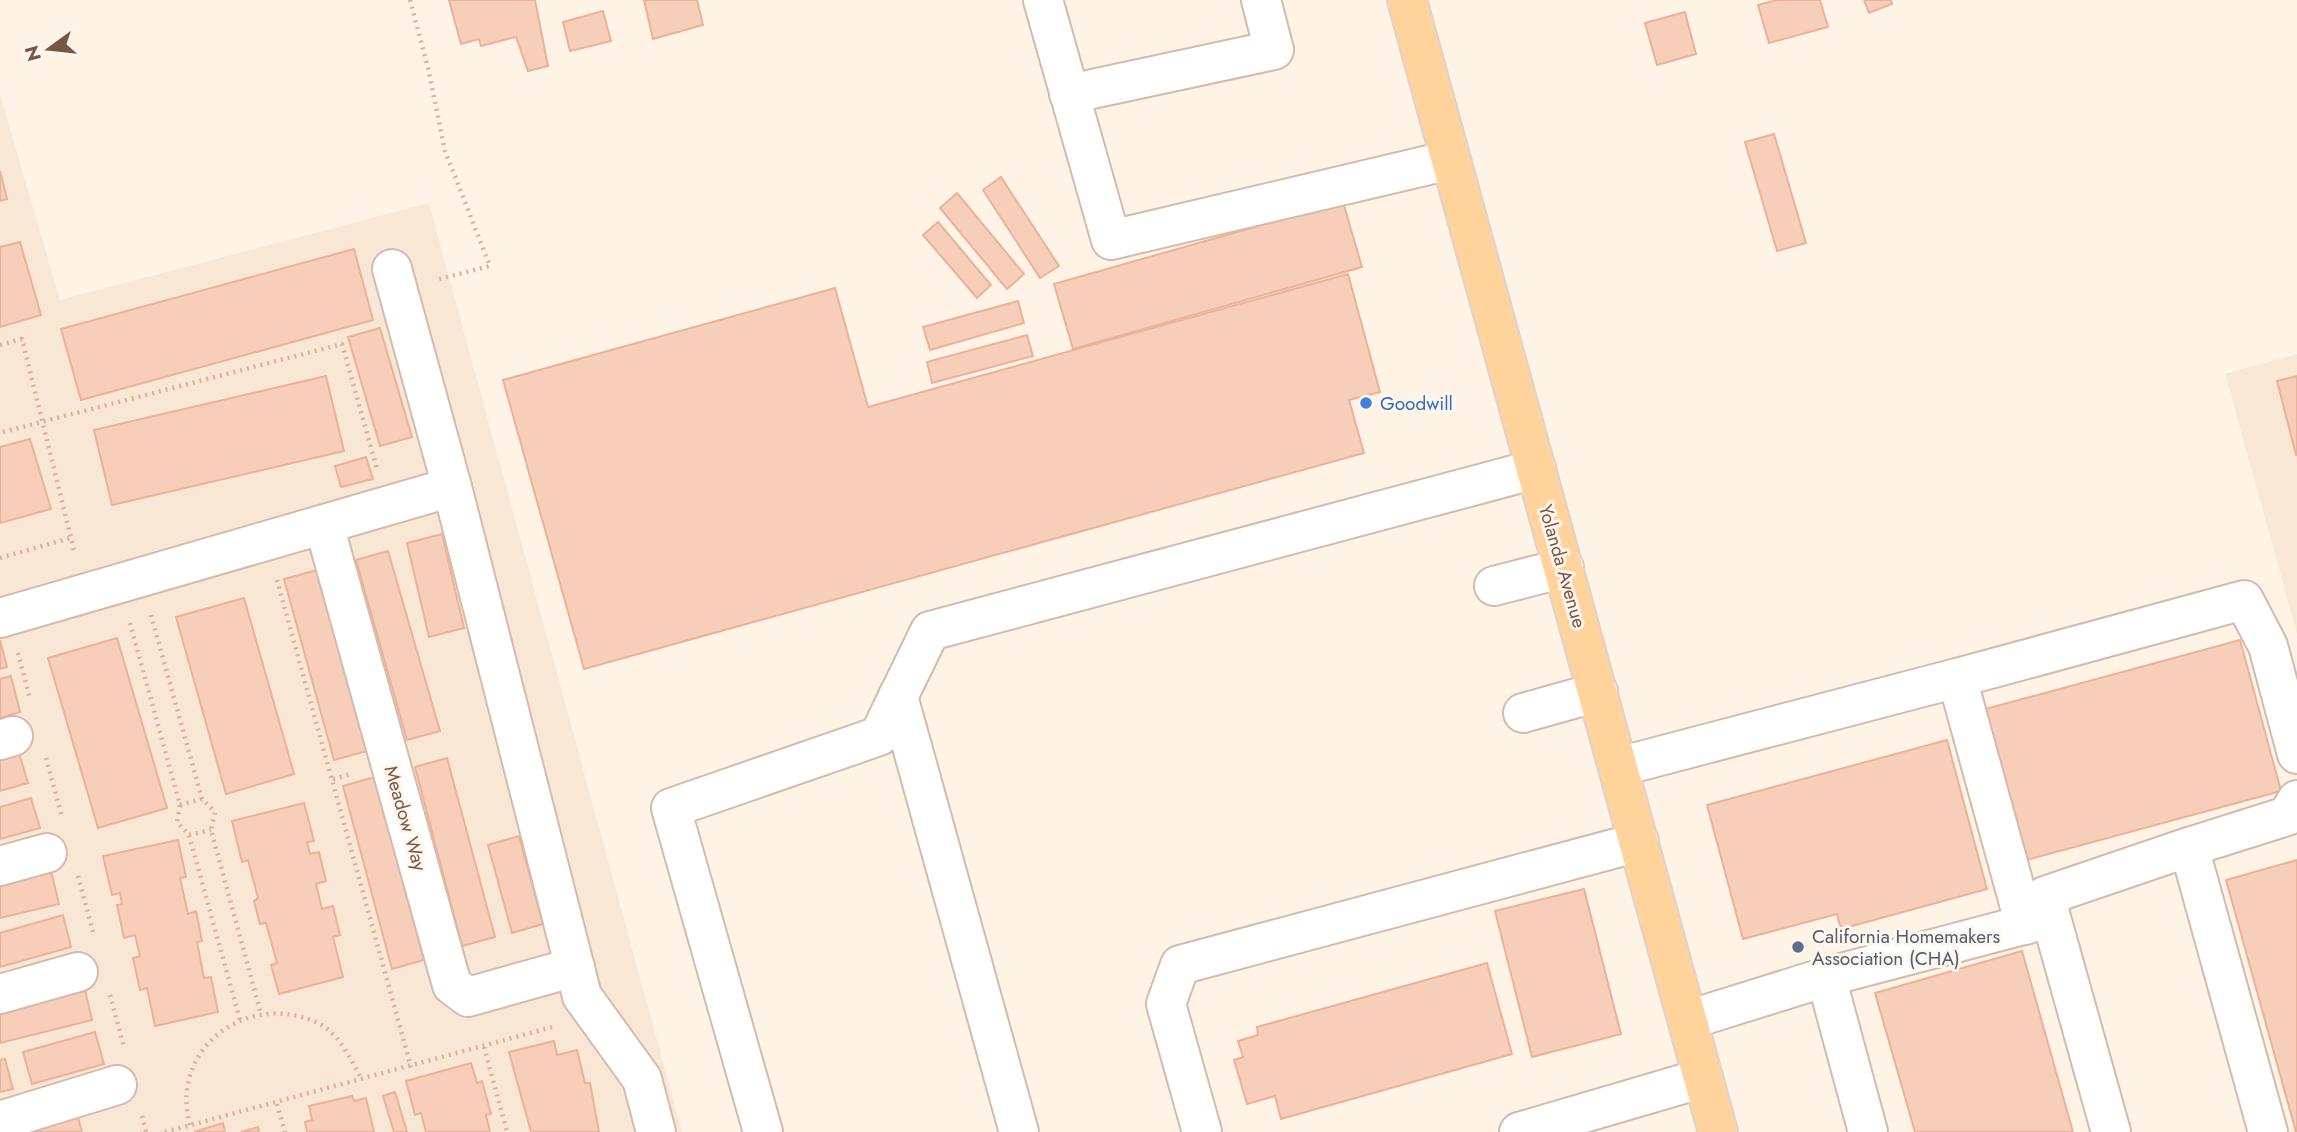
<svg xmlns="http://www.w3.org/2000/svg" width="2297" height="1132" font-family="Jost,sans-serif">
<rect width="100%" height="100%" fill="#fef3e5"/>
<!-- residential -->
<g fill="#f9e7d5">
<polygon points="0,94 60,300 429,203 682,1132 0,1132"/>
<polygon points="2297,354 2297,634 2225,374"/>
</g>
<!-- building -->
<g fill="#f7ceb9" stroke="#ebb298" stroke-width="2">
<polygon points="449,0 535,0 548,66 528,71 516,37 481,46 479,39 461,44"/>
<polygon points="644,0 697,0 703,25 653,39"/>
<polygon points="1777,0 1820,0 1828,27 1769,43 1758,5"/>
<polygon points="1864,0 1891,0 1892,4 1869,13"/>
<polygon points="603,11 611,41 570,51 563,22"/>
<polygon points="1685,12 1696,54 1657,65 1645,23"/>
<polygon points="1774,134 1806,243 1777,251 1745,142"/>
<polygon points="0,171 7,199 0,201"/>
<polygon points="1001,177 1059,266 1040,278 983,190"/>
<polygon points="957,193 1024,274 1007,289 940,208"/>
<polygon points="1343,202 1362,267 1073,349 1054,284"/>
<polygon points="938,222 991,285 977,298 923,235"/>
<polygon points="20,242 41,315 0,327 0,247"/>
<polygon points="354,249 373,320 81,400 61,329"/>
<polygon points="1348,274 1380,392 1349,400 1364,453 584,669 503,380 835,288 868,407"/>
<polygon points="1018,301 1024,323 930,350 923,327"/>
<polygon points="380,328 412,437 380,446 348,337"/>
<polygon points="1027,335 1033,356 932,383 927,362"/>
<polygon points="326,376 344,451 112,505 94,430"/>
<polygon points="2297,376 2297,455 2296,455 2277,381"/>
<polygon points="30,439 51,509 0,523 0,447"/>
<polygon points="366,457 373,479 341,487 335,466"/>
<polygon points="442,534 464,628 429,637 407,543"/>
<polygon points="388,551 440,731 407,740 356,560"/>
<polygon points="317,570 367,751 334,760 284,579"/>
<polygon points="244,598 294,774 226,794 176,617"/>
<polygon points="117,638 167,808 98,828 48,658"/>
<polygon points="0,640 7,667 0,669"/>
<polygon points="2240,640 2281,791 2023,861 1982,710"/>
<polygon points="11,676 20,712 0,718 0,679"/>
<polygon points="1947,740 1987,889 1841,929 1837,914 1743,939 1707,805"/>
<polygon points="19,753 28,783 0,791 0,759"/>
<polygon points="447,758 495,937 462,946 415,767"/>
<polygon points="375,777 424,960 392,969 343,786"/>
<polygon points="31,798 40,828 0,839 0,807"/>
<polygon points="304,803 314,841 307,842 310,854 319,852 326,881 316,884 322,909 333,906 340,935 333,937 343,977 279,994 271,965 277,963 266,923 260,924 254,901 258,898 248,860 242,862 232,821"/>
<polygon points="519,836 543,924 512,933 488,845"/>
<polygon points="178,840 186,877 180,878 188,914 196,911 202,941 197,942 204,978 211,977 218,1012 155,1026 147,988 140,990 133,958 140,956 135,935 124,938 117,905 122,904 120,893 112,895 103,856"/>
<polygon points="2297,860 2297,1132 2296,1132 2226,880"/>
<polygon points="51,871 59,904 0,918 0,883"/>
<polygon points="1584,889 1621,1034 1532,1057 1495,911"/>
<polygon points="63,915 71,947 0,967 0,933"/>
<polygon points="2022,951 2073,1132 1915,1132 1875,993"/>
<polygon points="1487,963 1512,1054 1281,1119 1275,1096 1247,1104 1234,1060 1243,1057 1238,1041 1258,1035 1257,1027"/>
<polygon points="85,990 92,1020 0,1043 0,1011"/>
<polygon points="95,1032 104,1064 32,1084 23,1052"/>
<polygon points="554,1041 557,1055 577,1050 585,1083 590,1083 599,1132 531,1132 509,1052"/>
<polygon points="5,1059 13,1089 0,1092 0,1060"/>
<polygon points="471,1063 477,1083 482,1081 491,1114 486,1115 490,1132 426,1132 421,1113 415,1115 406,1081"/>
<polygon points="395,1092 407,1132 394,1132 383,1096"/>
<polygon points="352,1096 354,1101 366,1098 374,1132 307,1132 305,1122 312,1120 309,1106"/>
<polygon points="77,1114 82,1132 15,1132"/>
<polygon points="223,1123 225,1132 194,1132"/>
<polygon points="258,1127 259,1132 241,1132"/>
</g>
<g fill="none" stroke-linecap="round" stroke-linejoin="round">
<defs>
<g id="minor">
<polyline points="1043,0 1111,240 1450,160"/>
<polyline points="1069,94 1274,50 1261,0"/>
<polyline points="392,269 452,487 582,996 642,1079 656,1132"/>
<polyline points="324,525 452,985 468,997 575,967"/>
<polyline points="1494,586 1564,568"/>
<polyline points="0,618 452,487"/>
<polyline points="898,696 1019,1132"/>
<polyline points="1523,713 1598,692"/>
<polyline points="0,740 13,736"/>
<polyline points="1618,767 1957,678"/>
<polyline points="2189,847 2287,816 2297,800"/>
<polyline points="0,866 47,853"/>
<polyline points="2025,925 1957,678 2244,600 2268,646 2297,754"/>
<polyline points="1826,977 2050,918"/>
<polyline points="0,994 78,972"/>
<polyline points="1688,1020 1826,977 1868,1132"/>
<polyline points="0,1121 117,1085"/>
<polyline points="763,1132 671,808 879,736 930,631 1536,469"/>
<polyline points="1202,1132 1166,1004 1180,965 1639,842"/>
<polyline points="1519,1132 1703,1078"/>
<polyline points="2111,1132 2045,896 2189,847 2268,1132"/>
</g>
<polyline id="major" points="1407,0 1718,1132"/>
</defs>
<!-- minor casing -->
<use href="#minor" stroke="#d4bbac" stroke-width="42"/>
<!-- major casing -->
<use href="#major" stroke="#dcd3cf" stroke-width="42"/>
<!-- path -->
<g stroke="#dcb19c" stroke-width="4.5" stroke-dasharray="2 5" stroke-linecap="butt">
<polyline points="410,0 428,68 445,151 490,266 436,280"/>
<polyline points="0,345 22,339 75,554"/>
<polyline points="3,432 342,344 377,469"/>
<polyline points="0,558 70,538"/>
<polyline points="277,580 411,1067"/>
<polyline points="151,615 202,799 215,812 211,830 261,1014"/>
<polyline points="130,623 180,805 177,822 189,835 240,1020"/>
<polyline points="18,653 30,699"/>
<polyline points="46,758 62,817"/>
<polyline points="333,779 352,774"/>
<polyline points="180,805 202,799"/>
<polyline points="189,835 211,830"/>
<polyline points="78,876 94,936"/>
<polyline points="110,995 124,1047"/>
<polyline points="484,1047 507,1132"/>
<polyline points="277,1104 285,1132"/>
<polyline points="142,1116 146,1132"/>
<path d="M190 1125C169 1050 245 991 316 1022 339 1032 351 1060 362 1080"/>
<polyline points="165,1132 556,1026"/>
</g>
<!-- minor -->
<use href="#minor" stroke="#fff" stroke-width="38"/>
<!-- major -->
<use href="#major" stroke="#ffd39b" stroke-width="38"/>
</g>
<!-- markers -->
<circle fill="#3f7fe0" stroke="#fff7ed" stroke-width="2.5" cx="1366" cy="403" r="7"/>
<circle fill="#5c6f8a" stroke="#fff7ed" stroke-width="2.5" cx="1798" cy="947" r="7"/>
<g text-anchor="middle" stroke-width="6" stroke-linejoin="round" paint-order="stroke">
<!-- shop labels -->
<g font-size="19" fill="#366cbe" stroke="#fff7ed" text-anchor="start">
<text x="1380" y="410">Goodwill</text>
</g>
<!-- street labels -->
<g font-size="19" fill="#7a5647" stroke="#fff7ed">
<text transform="translate(1563 566) rotate(74)" y="7">Yolanda Avenue</text>
<text transform="translate(406 818) rotate(74)" y="7">Meadow Way</text>
</g>
<!-- service labels -->
<g font-size="19" fill="#4e5e75" stroke="#fff7ed" text-anchor="start">
<text x="1812" y="943">California Homemakers<tspan x="1812" dy="22">Association (CHA)</tspan></text>
</g>
</g>
<!-- north arrow -->
<g transform="translate(49 49) rotate(255)" stroke="#fff7ed" stroke-width="5" paint-order="stroke">
<path d="M0-5L12 26L0 18L-12 26Z" fill="#7a5647"/>
<text y="-10" font-size="19" font-weight="bold" text-anchor="middle" fill="#7a5647">N</text>
</g>
</svg>
